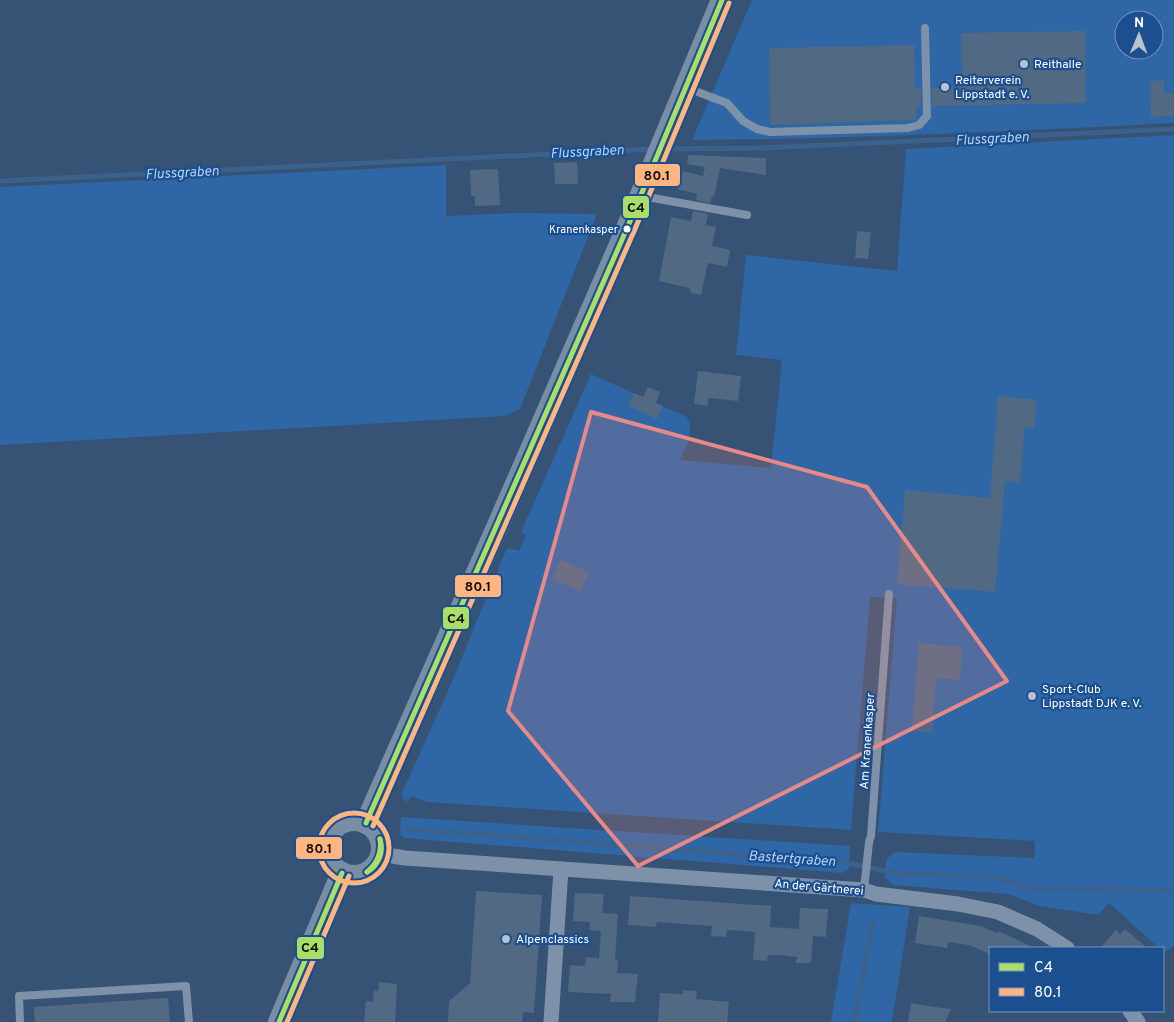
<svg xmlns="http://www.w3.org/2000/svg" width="1174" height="1022" font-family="Overpass,sans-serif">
<rect width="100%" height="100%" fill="#365274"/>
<!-- green -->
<g fill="#2f66a5" fill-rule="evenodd">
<path d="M752 0H1174V123C1013 131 853 139 692 140ZM1124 20H1154V50H1124Z"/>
<path d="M1174 135V946L1164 952 1163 948H1159L1109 903 1098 915 1040 906 1008 894 893 885 885 877 886 860 894 852 1034 858 1035 841 878 832 897 598 870 597 851 830 427 802 412 796 408 802 402 798V793L451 684 506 550 510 548 519 551 526 535 521 532 591 374 687 417C695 433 686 445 680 460L771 468 782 360 736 355 746 255 897 271 906 149Z"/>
<polygon points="446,165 446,216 516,213 597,214 520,409 505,416 0,445 0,187"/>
<polygon points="401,817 850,846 849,869 842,873 404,838 400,834"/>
<polygon points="851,903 910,907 892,1022 831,1022"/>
</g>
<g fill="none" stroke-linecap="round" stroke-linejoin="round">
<!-- stream -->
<g stroke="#3b618d" stroke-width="5">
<polyline points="667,149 761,148 1174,129"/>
<polyline points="0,181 654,149"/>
<polyline points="408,829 843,862 900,874 992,876 1035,889 1174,890"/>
<polyline points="854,1022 873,923"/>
</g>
</g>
<!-- building -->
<g fill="#526984">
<polygon points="1085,31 1086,103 932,106 932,88 962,87 961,33"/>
<polygon points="914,45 915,88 921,88 921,106 916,107 916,120 770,125 769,48"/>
<polygon points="1164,80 1164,93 1174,93 1174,116 1151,117 1150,81"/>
<polygon points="688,155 766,158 766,175 720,168 714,197 712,196 710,203 696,200 697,194 678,189 682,171 703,176 705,167 687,164"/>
<polygon points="577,162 578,184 555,184 554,163"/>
<polygon points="498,169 500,205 475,206 475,196 471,196 470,170"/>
<polygon points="693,211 708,214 706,225 716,227 712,246 730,250 727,267 708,263 701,295 691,293 689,288 659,281 671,217 691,221"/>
<polygon points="857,231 871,232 868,259 855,258"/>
<polygon points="698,371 741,376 738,401 708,398 708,406 694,404"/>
<polygon points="648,387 660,392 656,403 663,406 657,419 628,406 634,393 643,397"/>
<polygon points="998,396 1037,400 1034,428 1025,427 1020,483 1005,481 995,592 897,584 905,490 990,498"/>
<polygon points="561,560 589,572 581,591 552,579"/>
<polygon points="919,643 962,647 960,680 936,678 932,733 912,731"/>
<polygon points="476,891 542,895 534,1013 523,1012 522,1022 448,1022 449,1001 470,983"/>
<polygon points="575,893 604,894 602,913 618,914 615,959 618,960 617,973 638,974 635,1002 610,1002 611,994 568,992 570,965 585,966 586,957 599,958 601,931 589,930 590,922 573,921"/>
<polygon points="630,896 771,906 770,927 799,929 800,908 828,909 826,937 813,936 811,963 796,963 797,957 782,955 768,955 767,961 753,960 755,932 727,930 726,937 711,936 712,926 657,922 656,927 628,925"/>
<polygon points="919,916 980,926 998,933 998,931 1035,948 990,948 990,954 969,945 948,942 947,948 915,943"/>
<polygon points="1125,929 1147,948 1100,948 1116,930 1120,934"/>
<polygon points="379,982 397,984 395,1022 364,1022 366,1001 373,1002 374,990 378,991"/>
<polygon points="683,990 697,991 696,999 729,1002 727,1022 658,1022 660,993 683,994"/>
<polygon points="168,998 170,1022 35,1022 34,1007"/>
<polygon points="911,1003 935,1007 951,1009 945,1022 908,1022"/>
</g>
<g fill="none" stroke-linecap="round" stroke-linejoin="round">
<!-- lane -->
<g stroke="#7d92a8" stroke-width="8">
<polyline points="687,88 727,103 743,121 757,129 770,132 908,128 919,125 927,116 925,28"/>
<polyline points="644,194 653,198 747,215"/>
<polyline points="864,890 869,842 871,836 889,594"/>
<polyline points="20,1022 19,996 186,986 189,1022"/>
</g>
<!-- street -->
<g stroke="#7d92a8" stroke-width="15">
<polyline points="381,854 405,858 864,890 876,894 958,904 998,912 1037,929 1067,948"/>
<polyline points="1130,1011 1138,1022"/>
<polyline points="551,1022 561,869"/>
</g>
<!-- secondary -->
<g stroke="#798da4" stroke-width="22">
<circle cx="354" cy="848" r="28"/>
<polyline points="366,823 499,523 628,226 722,0"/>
<polyline points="279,1022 342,873"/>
</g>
<defs>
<g id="bus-1">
<polyline points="366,823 628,226 722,0"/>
<path d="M367 872C378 863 382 853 380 839"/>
<path d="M367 872C379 865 384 852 380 839"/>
<polyline points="279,1022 342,873"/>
</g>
<g id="bus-2">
<circle cx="354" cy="848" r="35"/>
<polyline points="373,826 635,229 729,3"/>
<polyline points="287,1022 349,876"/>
</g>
</defs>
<!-- bus-1 casing -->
<use href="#bus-1" stroke="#1b4f8f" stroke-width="9"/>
<!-- bus-2 casing -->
<use href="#bus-2" stroke="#1b4f8f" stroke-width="9"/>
<!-- bus-1 -->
<use href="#bus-1" stroke="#a9df69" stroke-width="5"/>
<!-- bus-2 -->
<use href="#bus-2" stroke="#ffb580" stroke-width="5"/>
</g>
<!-- marked area -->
<path fill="#e88989" fill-opacity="0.2" stroke="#e88989" stroke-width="4" stroke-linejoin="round" d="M591 412 867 487 1007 681 638 866 508 711Z"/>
<!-- markers -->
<g fill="#b9c2ce" stroke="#1b4f8f" stroke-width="2">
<circle cx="1024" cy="64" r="5"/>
<circle cx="945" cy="87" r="5"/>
<circle cx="1032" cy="696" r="5"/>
<circle cx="506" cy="939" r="5"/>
</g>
<circle fill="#fff" stroke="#1b4f8f" stroke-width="2" cx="627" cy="229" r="4.5"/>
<g text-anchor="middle" stroke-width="4.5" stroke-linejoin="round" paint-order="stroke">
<!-- bus labels -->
<g font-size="11" fill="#fff" stroke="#1b4f8f" text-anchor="end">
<text x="618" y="233">Kranenkasper</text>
</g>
<!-- poi labels -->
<g font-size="12" fill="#fff" stroke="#1b4f8f" text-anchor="start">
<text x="1034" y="68">Reithalle</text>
<text x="955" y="84">Reiterverein<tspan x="955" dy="14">Lippstadt e. V.</tspan></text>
<text x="1042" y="693">Sport-Club<tspan x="1042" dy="14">Lippstadt DJK e. V.</tspan></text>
<text x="516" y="943">Alpenclassics</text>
</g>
<!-- street labels -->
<g font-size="12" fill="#fff" stroke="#1b4f8f">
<text transform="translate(867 741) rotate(-86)" y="4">Am Kranenkasper</text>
<text transform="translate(819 887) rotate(5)" y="4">An der Gärtnerei</text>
</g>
<!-- water labels -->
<g font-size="14" font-style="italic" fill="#b5d3f5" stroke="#1b4f8f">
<text transform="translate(992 138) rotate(-3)" y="5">Flussgraben</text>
<text transform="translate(587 151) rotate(-3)" y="5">Flussgraben</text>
<text transform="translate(182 172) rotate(-3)" y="5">Flussgraben</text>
<text transform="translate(792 858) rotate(4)" y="5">Bastertgraben</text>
</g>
</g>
<g stroke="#1b4f8f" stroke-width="2">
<rect x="634" y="163" width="47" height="24" rx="5" fill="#ffb580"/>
<rect x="622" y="195" width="28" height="24" rx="5" fill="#a9df69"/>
<rect x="454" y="574" width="48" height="24" rx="5" fill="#ffb580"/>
<rect x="442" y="606" width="28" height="24" rx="5" fill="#a9df69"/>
<rect x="295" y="836" width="48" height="24" rx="5" fill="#ffb580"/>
<rect x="296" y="936" width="29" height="24" rx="5" fill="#a9df69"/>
</g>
<g font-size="14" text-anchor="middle" font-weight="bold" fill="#111">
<text x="657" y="180">80.1</text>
<text x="636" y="212">C4</text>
<text x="478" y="591">80.1</text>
<text x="456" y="623">C4</text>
<text x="319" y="853">80.1</text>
<text x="310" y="952">C4</text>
</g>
<!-- legend -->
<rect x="989" y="947" width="175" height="65" fill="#1b4f8f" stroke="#7695bc"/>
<rect x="999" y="963" width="25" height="8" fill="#a9df69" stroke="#7695bc"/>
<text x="1034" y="972" font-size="15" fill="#ffffff">C4</text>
<rect x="999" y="988" width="25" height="8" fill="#ffb580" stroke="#7695bc"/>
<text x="1034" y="997" font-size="15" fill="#ffffff">80.1</text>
<!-- north arrow -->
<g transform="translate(1139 35) rotate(1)"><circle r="24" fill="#1b4f8f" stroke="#7695bc"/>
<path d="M0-4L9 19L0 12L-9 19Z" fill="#b9c2ce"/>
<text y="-8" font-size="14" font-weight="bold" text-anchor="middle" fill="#ffffff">N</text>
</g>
</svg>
